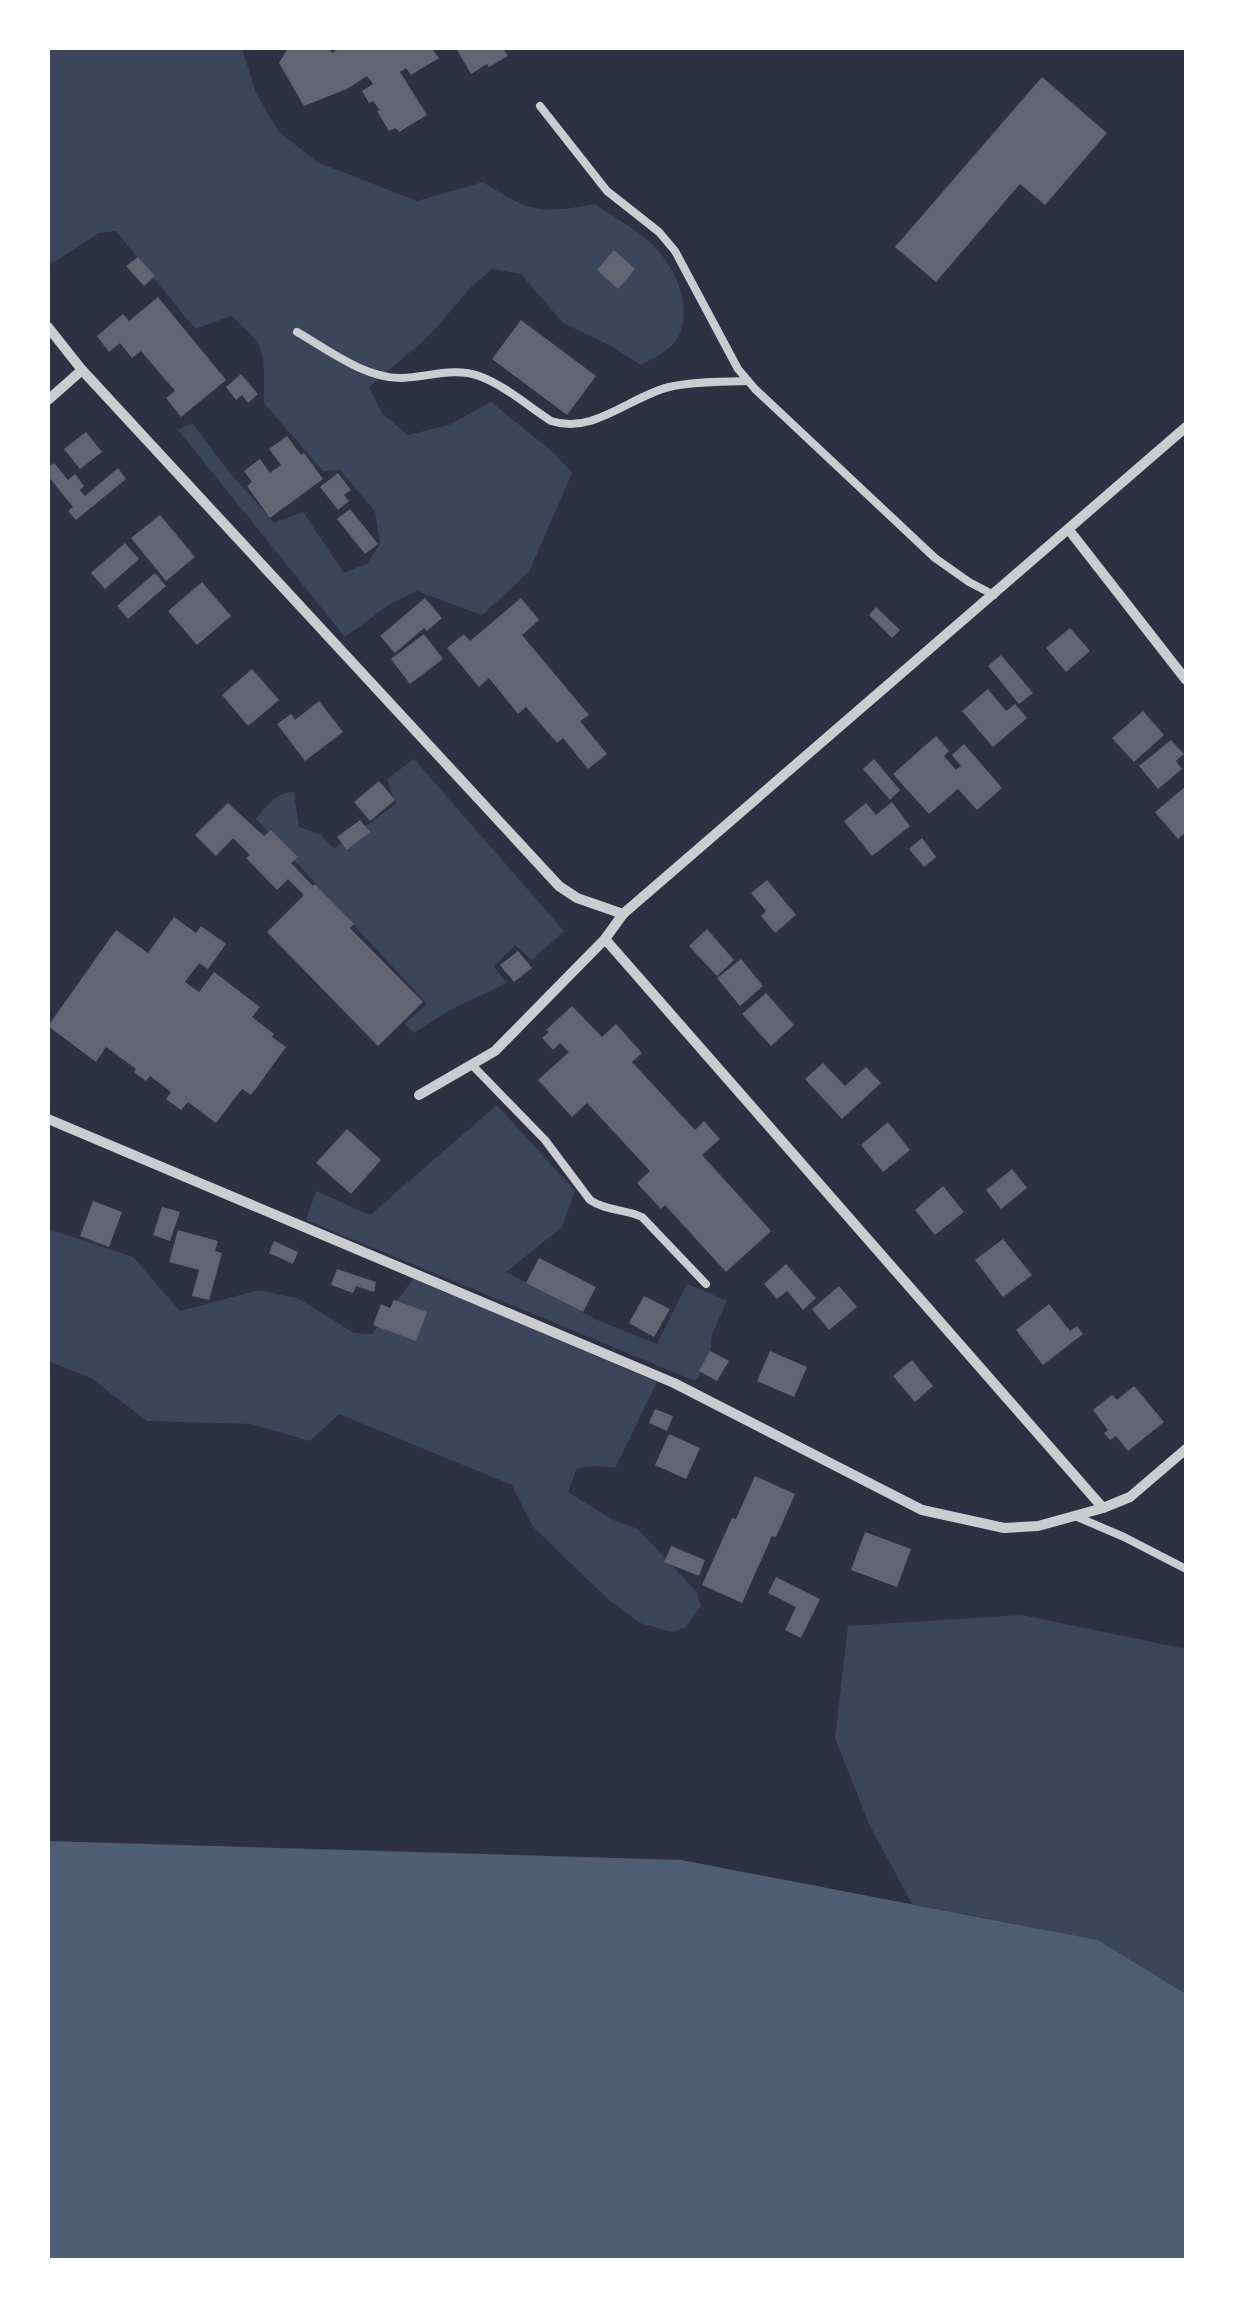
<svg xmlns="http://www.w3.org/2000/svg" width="1234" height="2308" font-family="Helvetica,sans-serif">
<rect width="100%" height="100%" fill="#2d3142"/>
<!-- green -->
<g fill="#3c4559">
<path d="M48 48H242L256 93 278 131 317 162 417 201 483 182C531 213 539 214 595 204 613 217 638 230 653 245 675 267 694 307 678 337 672 350 653 358 641 365L611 346 563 323 521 274 492 269 470 288 430 335 369 387 382 413 408 435 449 425 491 402 554 453 572 473 529 572 482 615 417 591 390 604 345 637 178 430 192 423 226 468 274 523 303 512 344 573 368 563 380 543 375 511 340 470 323 471 264 403C263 355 271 349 231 316L195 329 116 231 99 233 48 266Z"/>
<path d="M414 759 564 931 532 960 515 945 494 966 507 983 452 1009 414 1033 405 1024 427 1004 256 819C266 807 277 791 294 792L299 827 321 835 334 849 396 804 387 779Z"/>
<polygon points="497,1105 575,1191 562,1227 506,1272 595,1319 657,1344 687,1284 727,1301 712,1334 709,1363 695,1381 306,1220 316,1191 370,1215"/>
<polygon points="48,1229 133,1257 180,1311 259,1290 299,1299 354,1333 372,1334 414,1278 657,1382 615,1468 597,1466 577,1468 568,1492 613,1520 638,1529 696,1591 701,1606 686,1627 672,1632 640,1623 609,1600 533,1527 512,1485 339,1414 310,1441 251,1424 147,1421 91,1378 48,1361"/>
<polygon points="1022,1615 1186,1649 1186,1994 1098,1940 912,1904 869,1824 835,1738 848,1626"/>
</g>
<!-- water -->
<polygon fill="#4f5d75" points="48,1841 681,1860 1098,1940 1186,1994 1186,2260 48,2260"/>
<!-- building -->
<g fill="#626471">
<polygon points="288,48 329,48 332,53 340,48 431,48 439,58 411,75 406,68 400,72 427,115 399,132 396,128 389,131 377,111 380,110 373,101 369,103 362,91 373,84 367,76 347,89 304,106 279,63"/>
<polygon points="456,48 503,48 508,56 489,67 487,64 471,74"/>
<polygon points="1042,77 1107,133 1045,205 1020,184 936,282 895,247"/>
<polygon points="614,250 635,269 618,289 597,270"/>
<polygon points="138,257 155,276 144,286 126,266"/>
<polygon points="158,297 226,380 181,417 166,398 175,391 141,351 132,358 120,343 109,352 97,336 123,314 129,321"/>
<polygon points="521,320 596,376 567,415 492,359"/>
<polygon points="241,374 258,394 248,403 242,395 236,400 226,387"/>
<polygon points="86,432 102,452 80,469 64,449"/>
<polygon points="287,436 301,455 304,453 323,479 270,518 247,486 252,482 244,471 260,459 270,473 281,465 269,449"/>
<polygon points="54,463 68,480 75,474 84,486 80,490 85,496 118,468 126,479 76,520 68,511 73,507 48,476 48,468"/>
<polygon points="338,473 351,490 344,495 349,501 338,510 320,487"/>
<polygon points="350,509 378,544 365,554 337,519"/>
<polygon points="160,515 195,557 166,581 131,538"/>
<polygon points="125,543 139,559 105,589 91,573"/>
<polygon points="155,573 166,586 128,619 117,606"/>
<polygon points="202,582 231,616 197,645 168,611"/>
<polygon points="425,598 442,618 427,631 424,628 395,653 380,636"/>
<polygon points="521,598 539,620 522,635 589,715 580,721 607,754 588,769 563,738 557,743 526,707 518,714 489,678 479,687 447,648 464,634 470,641"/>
<polygon points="876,607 900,630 892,638 869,615"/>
<polygon points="1070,628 1090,651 1066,672 1046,648"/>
<polygon points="424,634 443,659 410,684 391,659"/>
<polygon points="1001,655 1033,693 1019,704 988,666"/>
<polygon points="252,669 279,700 248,726 222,695"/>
<polygon points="988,689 1006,711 1015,704 1027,718 993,747 962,711"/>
<polygon points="319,701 343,732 305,761 277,724 291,714 295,720"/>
<polygon points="1143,711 1164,735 1134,762 1112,738"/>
<polygon points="936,736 949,751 944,756 956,770 961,766 952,755 964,744 1002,788 977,810 958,789 929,814 893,774"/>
<polygon points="1171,740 1184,754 1176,761 1182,769 1158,789 1139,766"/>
<polygon points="874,759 900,790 890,800 863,769"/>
<polygon points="379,781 395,800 370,821 354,802"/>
<polygon points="1186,786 1186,832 1178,839 1155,812"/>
<polygon points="892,802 910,826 872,856 844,821 866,803 876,815"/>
<polygon points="228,803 264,836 271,830 298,857 291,863 313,886 315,884 354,924 350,928 423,1002 378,1046 267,932 304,895 288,879 277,890 246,858 250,855 233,838 216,856 195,835"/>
<polygon points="360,820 370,832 347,850 337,837"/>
<polygon points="922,838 936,857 924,867 909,849"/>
<polygon points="767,880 796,915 775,933 761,916 766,911 751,893"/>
<polygon points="174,917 196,933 201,926 226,944 208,969 199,963 185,982 199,992 214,972 260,1007 252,1017 274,1034 272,1037 286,1047 251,1095 242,1089 216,1123 188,1102 181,1110 166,1099 171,1092 150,1076 146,1081 134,1072 136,1069 106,1047 96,1062 48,1026 116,930 148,953"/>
<polygon points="707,929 734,960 717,976 689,946"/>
<polygon points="518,951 532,968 514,982 500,965"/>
<polygon points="741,959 763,986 740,1006 717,978"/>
<polygon points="766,993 794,1025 771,1046 742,1014"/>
<polygon points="572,1006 602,1037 616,1024 642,1053 632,1062 695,1130 704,1121 720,1139 702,1155 771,1231 726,1272 665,1205 661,1209 637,1183 650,1171 587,1103 572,1117 538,1080 569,1052 560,1043 553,1050 542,1038 549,1032 546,1030"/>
<polygon points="823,1063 845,1086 866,1067 881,1083 842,1119 805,1079"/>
<polygon points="888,1122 910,1150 883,1172 861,1145"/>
<polygon points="347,1129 381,1160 351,1194 316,1163"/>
<polygon points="1012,1169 1027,1188 1001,1209 986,1190"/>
<polygon points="943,1186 964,1212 935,1235 915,1210"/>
<polygon points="93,1201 122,1212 109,1247 80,1236"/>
<polygon points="162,1207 180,1212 170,1241 153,1235"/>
<polygon points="178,1230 218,1241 215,1251 222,1253 209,1300 192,1296 199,1270 169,1262"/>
<polygon points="1003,1239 1032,1275 1003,1297 975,1260"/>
<polygon points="274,1241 298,1252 293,1264 269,1253"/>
<polygon points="539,1258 596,1287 583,1312 526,1283"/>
<polygon points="786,1264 816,1298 803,1310 787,1291 777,1299 764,1284"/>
<polygon points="337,1269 376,1282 374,1292 356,1286 353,1293 331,1285"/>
<polygon points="839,1286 857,1307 829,1330 812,1309"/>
<polygon points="644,1296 670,1309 654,1337 629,1323"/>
<polygon points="394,1300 427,1312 416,1341 373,1325 381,1304 390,1308"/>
<polygon points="1049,1304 1070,1331 1077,1326 1083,1334 1043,1365 1016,1330"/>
<polygon points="710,1351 729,1361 717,1381 699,1371"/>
<polygon points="770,1351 807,1367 794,1397 757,1381"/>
<polygon points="912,1360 933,1386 915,1402 893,1376"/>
<polygon points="1134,1386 1164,1422 1128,1451 1116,1436 1110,1440 1104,1433 1108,1430 1093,1410 1112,1395 1117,1400"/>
<polygon points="655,1409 673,1416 667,1431 649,1423"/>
<polygon points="669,1434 700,1448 686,1479 655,1465"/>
<polygon points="755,1476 795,1494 776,1537 772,1536 742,1603 702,1585 732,1518 736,1519"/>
<polygon points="865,1532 911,1549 897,1587 851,1570"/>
<polygon points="671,1546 705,1560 699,1576 664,1562"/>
<polygon points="776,1577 820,1599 801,1638 785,1630 796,1607 768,1593"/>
</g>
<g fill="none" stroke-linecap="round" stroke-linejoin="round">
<!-- service -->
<g stroke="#caccd0" stroke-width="8">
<polyline points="540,106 607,191 659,232 675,251 738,369 755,389 935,558 969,582 994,595"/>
<path d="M297 332C327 349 365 379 402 378 428 377 454 367 479 376 504 385 528 406 551 421 593 435 629 397 669 387 695 381 722 382 748 381"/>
<path d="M473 1066 545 1140 590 1200C606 1211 625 1209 642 1217L706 1284"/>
<polyline points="1075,1516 1124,1537 1186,1569"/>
</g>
<!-- minor -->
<g stroke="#caccd0" stroke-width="10">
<polyline points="48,327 82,370 559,886 577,898 623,914"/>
<polyline points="48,400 82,370"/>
<polyline points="1069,530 1186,680"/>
<polyline points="605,939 1103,1508"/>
<polyline points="419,1095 495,1051 605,939 623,914 1186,427"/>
<polyline points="48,1119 674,1383 922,1510 1004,1528 1038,1526 1103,1508 1130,1497 1186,1449"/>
</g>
</g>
<!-- border -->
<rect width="1234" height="2308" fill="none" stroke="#ffffff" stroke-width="100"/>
</svg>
